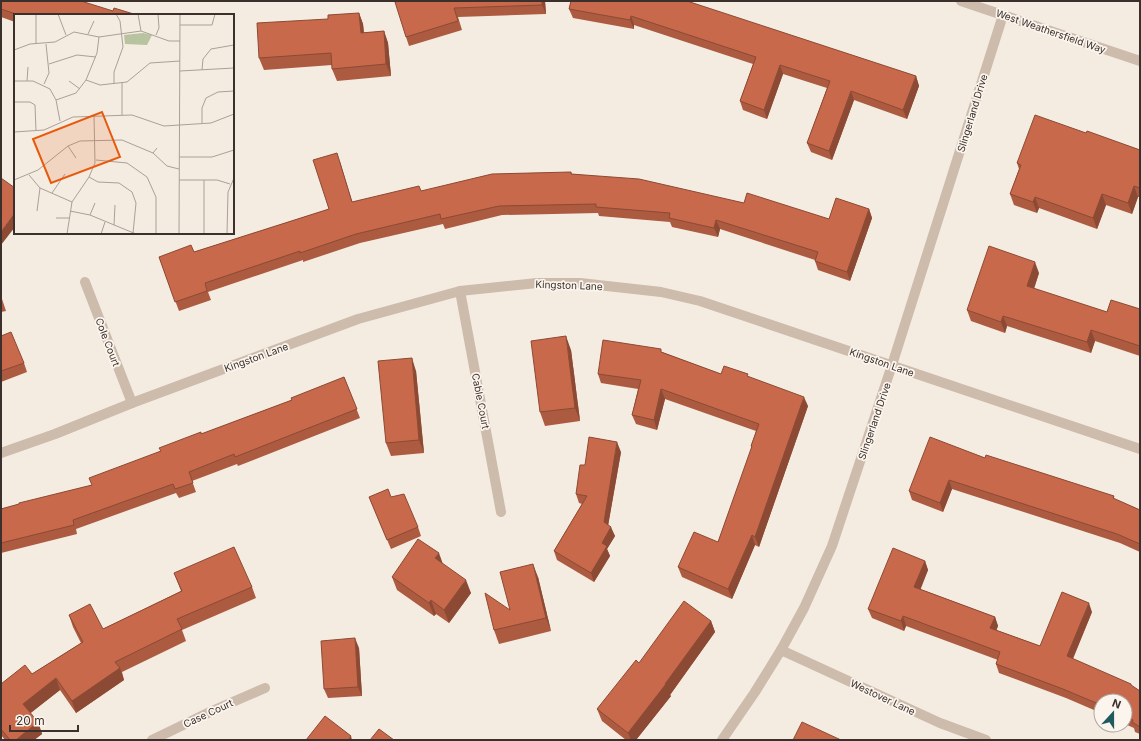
<svg xmlns="http://www.w3.org/2000/svg" width="1141" height="741" font-family="Inter,sans-serif">
<rect width="100%" height="100%" fill="#f4ebe1"/>
<g fill="none" stroke-linecap="round" stroke-linejoin="round">
<!-- minor -->
<g stroke="#cdbbac" stroke-width="10">
<polyline points="961,1 1140,61"/>
<polyline points="85,282 132,403"/>
<polyline points="460,291 501,512"/>
<polyline points="1,453 55,434 132,403 358,319 460,291 537,283 580,283 661,292 700,301 1140,449"/>
<polyline points="781,650 940,723 986,740"/>
<polyline points="152,740 212,711 265,688"/>
<polyline points="722,740 755,692 781,650 804,608 832,546 892,365 1003,15"/>
</g>
</g>
<!-- wall -->
<g fill="#ac5a40">
<polygon points="1,1 113,11 137,15 15,15 15,22 1,17"/>
<polygon points="399,1 545,1 546,14 458,17 462,30 409,46 406,37"/>
<polygon points="571,1 916,76 919,86 907,119 854,100 832,160 811,152 807,143 827,88 783,74 767,119 743,110 740,101 753,64 634,25 634,29 573,18 569,9"/>
<polygon points="359,13 363,24 364,33 384,31 388,43 391,76 337,81 332,69 332,65 264,70 259,58 328,19"/>
<polygon points="1086,133 1140,150 1140,197 1138,197 1132,214 1106,205 1097,229 1039,208 1037,213 1014,205 1010,194 1019,169 1017,163"/>
<polygon points="340,162 352,202 421,191 571,172 572,174 744,203 829,219 869,209 872,218 850,281 818,270 815,261 815,260 720,229 718,237 672,227 670,222 599,216 598,213 502,215 445,229 443,224 360,243 303,262 303,260 208,292 211,300 179,311 159,257 194,252 329,209"/>
<polygon points="1039,273 1034,289 1107,312 1140,309 1140,356 1095,341 1091,353 1007,326 1005,333 971,321 967,310"/>
<polygon points="1,296 6,311 1,312"/>
<polygon points="1,336 24,363 27,372 1,382"/>
<polygon points="571,350 580,421 545,426 540,412"/>
<polygon points="662,352 721,374 748,377 808,406 759,547 755,545 732,599 682,577 678,567 718,542 752,448 751,446 756,431 665,399 657,430 636,424 632,415 638,389 601,383 598,374"/>
<polygon points="416,371 424,453 391,456 386,443"/>
<polygon points="344,377 360,418 238,466 237,464 192,481 196,492 179,498 176,493 76,529 77,534 1,553 1,509 92,485 161,451 201,434 292,400"/>
<polygon points="621,452 608,525 615,536 607,549 610,556 594,582 557,560 554,551 582,504 579,503 576,494 585,465"/>
<polygon points="985,458 1114,496 1114,499 1140,510 1140,552 1120,543 952,489 943,512 912,500 909,491"/>
<polygon points="369,497 391,497 418,527 421,536 391,549"/>
<polygon points="925,561 928,570 920,589 995,617 998,626 996,630 1040,646 1092,612 1073,659 1132,686 1140,691 1140,734 1135,732 1134,728 1125,724 1125,701 1101,701 1101,713 1066,698 999,673 996,664 998,660 906,626 904,631 872,618 868,609"/>
<polygon points="442,563 471,593 449,623 436,614 434,616 397,590 392,577"/>
<polygon points="174,573 252,587 256,598 182,630 186,641 122,672 124,680 76,713 60,690 30,713 38,722 42,734 34,740 5,740 1,735 1,684 32,674 81,643 73,627 69,615 103,629 181,591"/>
<polygon points="538,577 551,631 499,644 494,630"/>
<polygon points="711,621 715,632 670,695 671,696 636,740 626,740 602,721 597,709 639,663"/>
<polygon points="359,648 362,696 328,698 324,689"/>
</g>
<!-- shaded-wall -->
<g fill="#8c4a34">
<polygon points="542,1 545,1 546,14 542,5"/>
<polygon points="359,13 363,24 365,45 361,33"/>
<polygon points="631,16 634,25 634,29 630,20"/>
<polygon points="384,31 388,43 391,76 386,64"/>
<polygon points="233,33 234,36 233,53"/>
<polygon points="780,65 783,74 767,119 764,110"/>
<polygon points="916,76 919,86 907,119 903,110"/>
<polygon points="851,91 854,100 832,160 829,151"/>
<polygon points="337,153 340,162 355,211 352,202"/>
<polygon points="1134,186 1138,197 1132,214 1128,203"/>
<polygon points="1102,194 1106,205 1097,229 1093,218"/>
<polygon points="1035,197 1039,208 1037,213 1033,202"/>
<polygon points="869,209 872,218 850,281 847,272"/>
<polygon points="15,213 15,227 1,245 1,232"/>
<polygon points="716,220 720,229 718,237 714,228"/>
<polygon points="1035,262 1039,273 1031,297 1027,286"/>
<polygon points="1003,316 1007,326 1005,333 1001,322"/>
<polygon points="1091,330 1095,341 1091,353 1087,342"/>
<polygon points="566,336 571,350 580,421 575,408"/>
<polygon points="412,358 416,371 424,453 419,440"/>
<polygon points="661,389 665,399 657,430 654,420"/>
<polygon points="804,397 808,406 759,547 755,537"/>
<polygon points="617,442 621,452 607,532 604,522"/>
<polygon points="949,480 952,489 943,512 940,503"/>
<polygon points="611,527 615,536 607,549 610,556 594,582 591,573 602,543"/>
<polygon points="752,535 755,545 732,599 728,589"/>
<polygon points="439,553 444,567 435,558"/>
<polygon points="925,561 928,570 918,596 914,587"/>
<polygon points="533,564 538,577 551,631 546,618"/>
<polygon points="466,580 471,593 449,623 444,610"/>
<polygon points="431,600 436,614 434,616 429,603"/>
<polygon points="1089,603 1092,612 1070,665 1067,656"/>
<polygon points="903,616 906,626 904,631 901,621"/>
<polygon points="995,617 998,626 994,637 990,628"/>
<polygon points="711,621 715,632 670,695 671,696 636,740 631,740 628,733 665,684"/>
<polygon points="355,638 359,648 362,696 358,687"/>
<polygon points="120,668 124,680 76,713 72,701"/>
<polygon points="56,678 60,690 27,716 23,704"/>
<polygon points="38,722 42,734 34,740 16,740"/>
<polygon points="351,736 352,740 348,740"/>
</g>
<!-- building -->
<g fill="#c8694b" stroke="#8c4a34">
<polygon points="1,1 81,1 113,11 114,8 137,15 19,15 1,9"/>
<polygon points="399,1 542,1 542,5 454,8 458,21 406,37 395,2"/>
<polygon points="571,1 687,1 916,76 903,110 851,91 829,151 807,143 830,81 780,65 764,110 740,101 756,57 631,16 630,20 569,9"/>
<polygon points="359,13 361,33 384,31 386,64 332,69 331,53 259,58 257,23 328,19 328,15"/>
<polygon points="1035,115 1086,133 1087,131 1140,150 1140,188 1134,186 1128,203 1102,194 1093,218 1035,197 1033,202 1010,194 1021,165 1017,163"/>
<polygon points="337,153 352,202 419,186 421,191 492,174 571,172 571,174 639,179 744,203 747,193 829,219 836,198 869,209 847,272 815,261 818,252 716,220 714,228 669,218 670,213 596,207 596,204 499,206 441,219 440,214 356,234 300,253 300,251 205,283 207,291 175,302 159,257 191,245 194,252 329,209 313,160"/>
<polygon points="1,178 15,188 15,213 1,232"/>
<polygon points="989,246 1035,262 1027,286 1107,312 1111,300 1140,309 1140,346 1091,330 1087,342 1003,316 1001,322 967,310"/>
<polygon points="11,332 24,363 1,371 1,336"/>
<polygon points="566,336 575,408 540,412 531,341"/>
<polygon points="603,340 661,349 661,352 721,374 724,366 748,374 747,376 804,397 755,537 752,535 728,589 678,567 694,532 718,542 752,446 751,446 759,424 661,389 654,420 632,415 641,380 598,374"/>
<polygon points="412,358 419,440 386,443 378,361"/>
<polygon points="344,377 357,409 235,457 234,454 189,472 193,483 175,489 173,484 73,520 74,525 1,543 1,509 19,504 19,503 92,485 89,478 161,451 159,448 201,432 201,434 292,400 291,398"/>
<polygon points="589,437 617,442 604,522 611,527 602,543 607,546 591,573 554,551 587,496 576,494 580,465 585,465"/>
<polygon points="930,437 985,458 986,455 1114,496 1113,498 1140,510 1140,544 1117,534 949,480 940,503 909,491"/>
<polygon points="388,489 391,497 404,494 418,527 387,540 369,497"/>
<polygon points="418,539 439,553 435,558 466,580 444,610 431,600 429,603 392,577"/>
<polygon points="234,547 252,587 177,619 182,629 115,662 120,668 72,701 56,678 23,704 38,722 16,740 10,740 1,729 1,684 25,665 32,674 83,642 69,615 90,604 103,629 182,591 174,573"/>
<polygon points="893,548 925,561 914,587 995,617 990,628 1040,646 1062,592 1089,603 1067,656 1131,684 1131,685 1140,691 1140,727 1132,722 1133,720 1125,716 1125,701 1101,701 1101,705 1063,689 996,664 1000,652 903,616 901,621 868,609"/>
<polygon points="533,564 546,618 494,630 485,593 510,610 500,572"/>
<polygon points="684,601 711,621 665,684 666,684 628,733 597,709 636,660 639,663"/>
<polygon points="355,638 358,687 324,689 321,641"/>
<polygon points="325,716 351,736 348,740 306,740"/>
<polygon points="802,722 841,740 793,740"/>
<polygon points="379,729 394,740 370,740"/>
</g>
<g text-anchor="middle" stroke-width="3.5" stroke-linejoin="round" paint-order="stroke">
<!-- street labels -->
<g font-size="10" fill="#3b302b" stroke="#fbf5ee">
<text transform="translate(1051 31) rotate(19)" y="4">West Weathersfield Way</text>
<text transform="translate(972 113) rotate(-73)" y="4">Slingerland Drive</text>
<text transform="translate(569 285) rotate(2)" y="4">Kingston Lane</text>
<text transform="translate(108 342) rotate(69)" y="4">Cole Court</text>
<text transform="translate(256 357) rotate(-20)" y="4">Kingston Lane</text>
<text transform="translate(882 362) rotate(19)" y="4">Kingston Lane</text>
<text transform="translate(481 401) rotate(79)" y="4">Cable Court</text>
<text transform="translate(874 421) rotate(-71)" y="4">Slingerland Drive</text>
<text transform="translate(883 697) rotate(25)" y="4">Westover Lane</text>
<text transform="translate(208 713) rotate(-25)" y="4">Case Court</text>
</g>
</g>
<!-- overview -->
<g transform="translate(14 14)">
<rect width="220" height="220" fill="#f4ebe1"/>
<path d="M129 19 138 21 133 31 111 30 110 21Z" fill="#b8c4a0"/>
<path fill="none" stroke="#aaa098" stroke-width="1" d="M22 0V30M44 0 52 21M124 0 127 17M166 11H198L201 0M74 20 80 7M142 21 145 14 144 0M0 36 16 30 41 28 60 18 85 23 127 17 155 27H166M35 50 63 41 82 43M188 56 189 45 197 35 220 31M166 57 220 54M72 66 86 71 113 68 136 49 166 47M0 67H19L36 75 42 86 46 107M13 67 14 53M55 67 66 75M30 70 35 59 32 30M100 70V58L109 33 106 7 102 0M42 86 62 79 72 66 83 39 85 23M0 88H16L21 91 22 117M108 101V69M188 110V94L192 84 204 78 220 77M0 118 30 116 59 103 118 101 150 112 197 109 220 100M54 132 62 144M139 139 153 152 165 155M165 143H198L220 136M82 146 113 149 133 163 142 183V220M15 161 26 174 58 188M75 163 84 168 105 169 118 178 122 189 119 219M0 166 24 156 54 132 66 127 108 126 139 139 143 134M165 166H203L216 170M38 179 51 160M0 191V220M23 197 26 174M56 197 76 201 122 220M76 201 81 189M42 204H56M100 211 101 191M53 220 58 188 75 163 81 149 80 102M87 220 91 208M165 220 166 0M190 220V166M213 220 214 178 220 164"/>
<path fill="#e8590c" fill-opacity="0.15" stroke="#e8590c" stroke-width="2" d="M88 98 106 143 37 169 19 125Z"/>
<rect width="220" height="220" fill="none" stroke="#3b302b" stroke-width="2"/>
</g>
<!-- border -->
<rect width="1141" height="741" fill="none" stroke="#3b302b" stroke-width="4"/>
<!-- north arrow -->
<g transform="translate(1113 713) rotate(21)"><circle r="19" fill="#fbf5ee" stroke="#aea6a0"/>
<path d="M0-3L7 15L0 10L-7 15Z" fill="#1f5a5e"/>
<text y="-6" font-size="11" font-weight="bold" text-anchor="middle" fill="#3b302b">N</text>
</g>
<!-- scale -->
<path d="M10 725v6h68v-6" fill="none" stroke="#3b302b" stroke-width="2"/>
<text x="16" y="725" font-size="12" fill="#3b302b" stroke="#fbf5ee" stroke-width="3" paint-order="stroke">20 m</text>
</svg>
